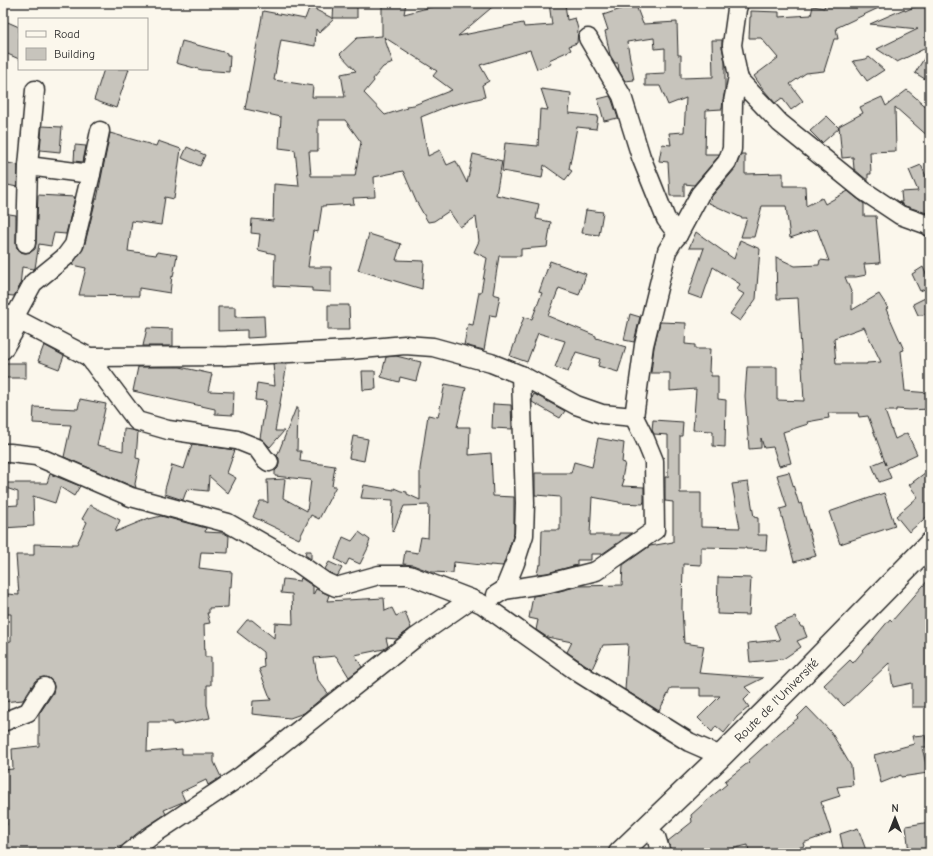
<svg xmlns="http://www.w3.org/2000/svg" width="933" height="856" font-family="'Comic Neue',sans-serif">
<rect width="100%" height="100%" fill="#fbf7ec"/>
<filter id="ink" filterUnits="userSpaceOnUse"><feTurbulence type="fractalNoise" baseFrequency=".025" numOctaves="2"/><feDisplacementMap in="SourceGraphic" scale="8" xChannelSelector="R" yChannelSelector="G"/><feConvolveMatrix kernelMatrix="1 2 1 2 8 2 1 2 1" color-interpolation-filters="sRGB"/></filter>
<g filter="url(#ink)">
<!-- building -->
<g fill="#c7c4bc" stroke="#2b2b2b" fill-rule="evenodd">
<path d="M311 3H317L316 10 334 19 319 33 316 29 315 46 281 40 274 80 313 86 312 97H345L341 74 356 71 340 54 357 38 382 36V3H406L404 14 435 6V3H497L458 36 523 23 524 27 552 25 549 3H565L567 20 575 18 578 29 577 43 569 46 571 50 549 60 551 64 537 69 530 50 480 65 489 81 482 85 485 97 448 106 421 117 428 156 440 150 447 165 456 161 467 183 473 154 502 161 496 195 539 204 536 219 551 222 547 247 521 249V256H499L493 294 500 296 496 316 490 315 484 350 464 345 468 324 473 325 479 292H481L487 258 474 252 479 241 476 217 460 227 449 211 434 221 428 222 416 201 403 171 374 177 375 197 353 198 354 204 322 206 318 232 313 231 308 267H331V292L312 291V288L274 286 275 254 258 250 260 234 251 233 252 219 273 221 274 184 299 186 295 150 279 148 281 117 245 109 263 11 305 19ZM384 37 437 71 433 76 452 90 414 105 406 106 407 108 385 115 364 93 374 81 373 79 383 67 393 63ZM318 120H345L361 142 355 176H311L309 151H318Z"/>
<polygon points="334,3 357,3 357,18 333,18"/>
<polygon points="618,3 635,3 643,24 677,22 678,55 681,55 681,78 713,77 712,40 722,40 722,47 725,62 725,90 723,100 722,109 706,110 705,154 719,154 718,157 694,185 684,184 684,196 670,196 668,162 659,161 662,144 671,145 669,133 684,132 686,98 668,105 660,86 645,86 645,74 665,73 665,48 655,49 654,38 627,42 634,80 625,81 619,71 618,63 615,63 610,55 605,31 608,30 603,15 621,9"/>
<polygon points="825,3 835,3 845,6 852,3 889,3 836,28 838,39 834,39 824,71 806,73 790,84 803,101 791,110 782,98 775,103 763,89 754,76 778,58 761,38 749,38 750,17 751,17 751,11 779,12 779,17 811,15 813,6 824,8"/>
<polygon points="926,3 930,3 930,46 897,62 877,49 918,29 870,24 904,9 905,11 914,7 915,7"/>
<polygon points="3,20 19,27 19,59 3,52"/>
<polygon points="182,41 227,53 227,55 230,55 229,72 202,70 176,63"/>
<polygon points="930,49 930,82 915,73"/>
<polygon points="869,57 884,70 867,81 853,61 866,59"/>
<polygon points="104,69 129,69 116,108 94,100"/>
<polygon points="541,89 571,93 569,113 598,116 596,129 577,127 569,169 572,171 565,180 544,165 542,178 502,171 505,143 538,146 540,109 548,110"/>
<polygon points="907,90 930,110 930,138 895,107 896,151 870,152 871,174 868,174 868,181 854,169 853,157 842,158 839,126 863,113 860,107 882,97 886,106"/>
<polygon points="610,96 612,100 618,118 604,121 598,99"/>
<polygon points="827,116 839,128 822,143 810,131"/>
<polygon points="42,126 62,127 60,152 40,150"/>
<polygon points="110,133 156,146 158,141 181,149 174,199 165,197 161,225 132,221 128,251 156,255 157,252 177,255 173,277 172,276 170,293 139,288 139,296 79,295 86,268 72,265 84,247 96,199 97,199"/>
<polygon points="75,145 86,146 83,162 74,161"/>
<polygon points="187,147 205,155 200,166 182,158"/>
<path d="M741 154H745V174L783 173V186H805L806 206 822 198 825 204 848 191 864 204V216H876L880 263 864 264 866 275 856 277H845L852 294V310L879 294 888 308 886 309 904 350 901 351 905 391 930 393V409L910 410 896 409V411H885L895 439 907 433 917 454 887 468 891 478 879 482 872 465 884 460 886 465 868 416 859 417 858 413H828L829 418 807 422 808 424 783 432 791 463 779 466 773 447 764 448 761 438V448L749 449 745 396 747 367H777V400L804 401 798 298 777 299 776 257 795 266 819 265 820 260 829 261 817 229 790 238 786 206H762L754 237H741L747 218H742L709 203 712 196 735 169ZM864 327 881 362 867 363V364H836L834 338Z"/>
<polygon points="3,162 18,165 17,187 3,184"/>
<polygon points="921,165 930,185 930,215 927,209 927,213 905,206 899,202 902,202 901,192 918,191 909,170"/>
<polygon points="38,195 75,197 66,234 54,233 51,246 39,244 35,268 34,269 22,267 20,286 14,296 3,295 3,213 16,215 16,243 17,248 21,252 25,253 31,252 35,249 36,243"/>
<polygon points="586,210 603,212 599,235 582,233"/>
<polygon points="696,232 734,259 740,240 760,249 756,299 740,321 730,314 744,294 737,290 740,284 713,267 702,299 688,294 704,248 689,248"/>
<polygon points="369,234 401,244 396,260 424,261 422,289 358,270"/>
<polygon points="550,261 586,274 579,295 559,288 548,316 596,336 596,338 626,347 618,372 598,366 600,359 576,352 568,372 555,367 565,341 538,333 527,362 510,356 524,317 532,319 542,293 539,292"/>
<polygon points="923,267 930,283 930,287 920,291 912,274"/>
<polygon points="925,298 930,309 930,311 923,315 918,315 913,304"/>
<polygon points="328,305 349,305 350,330 328,330"/>
<polygon points="218,307 235,307 235,317 264,316 265,337 247,338 247,330 218,331"/>
<polygon points="630,314 640,317 634,342 624,340"/>
<polygon points="660,322 686,323 685,344 695,345 695,349 710,349 709,372 711,372 711,376 718,376 718,399 726,400 725,447 713,446 713,431 693,430 696,389 670,391 670,373 651,373 654,347"/>
<polygon points="147,328 173,329 173,346 143,346"/>
<polygon points="44,345 64,356 59,369 38,361"/>
<polygon points="396,356 421,362 416,381 400,377 399,382 381,377 386,357"/>
<rect x="3" y="363" width="23" height="15"/>
<polygon points="273,364 287,364 275,431 284,431 270,447 260,438 266,401 255,400 257,383 275,386"/>
<polygon points="138,367 180,367 212,374 208,391 234,392 233,415 215,414 215,409 133,391"/>
<polygon points="362,371 375,371 376,389 363,390"/>
<polygon points="445,384 466,388 457,427 470,427 469,455 491,453 493,496 514,497 514,533 503,566 490,565 490,566 454,562 453,573 431,572 413,565 403,564 405,551 418,553 421,537 428,538 429,505 404,506 393,532 392,531 393,500 361,498 364,485 394,490 394,488 401,491 407,492 407,494 420,500 420,469 428,415 438,417"/>
<polygon points="534,394 565,411 560,418 532,402 532,398"/>
<polygon points="80,399 106,404 97,445 123,451 124,429 132,430 138,432 136,458 140,459 135,484 136,488 64,457 71,425 33,423 34,407 78,409"/>
<polygon points="493,404 511,405 512,429 492,428"/>
<polygon points="296,408 298,408 297,451 301,451 300,461 335,466 332,486 336,486 319,519 311,515 299,539 253,517 260,501 265,501 268,503 267,480 285,479 283,498 307,511 311,480 275,476 275,471 278,468 279,464 279,458 277,456"/>
<polygon points="653,420 683,422 682,436 680,436 680,493 701,493 701,527 740,528 732,484 748,482 754,517 758,518 758,535 767,535 766,550 746,549 746,548 701,547 701,565 683,564 682,608 684,643 704,646 699,673 763,678 745,687 751,693 744,700 749,707 737,717 724,733 716,726 712,732 698,718 720,696 700,696 700,688 671,688 659,711 625,690 628,644 603,645 592,669 567,652 572,642 547,637 536,630 538,620 529,618 533,596 552,593 579,586 622,585 623,565 650,546 673,542 673,502 665,501 665,477 668,477 668,435 654,434 652,430"/>
<polygon points="353,436 368,439 364,461 349,458"/>
<polygon points="598,438 624,443 622,462 625,463 622,479 624,480 622,486 644,487 644,501 643,504 619,503 619,502 592,497 590,535 619,535 619,533 632,533 602,554 591,554 591,560 577,560 577,565 547,573 537,574 539,565 541,565 542,530 560,530 560,497 535,495 535,473 571,473 574,462 592,467"/>
<polygon points="192,444 235,450 227,473 236,478 228,493 209,476 208,491 187,489 183,500 165,494 165,489 172,465 184,469"/>
<polygon points="930,469 930,514 909,532 896,516 918,497 909,485"/>
<polygon points="789,472 799,504 801,503 816,556 794,562 780,509 787,507 777,475"/>
<polygon points="50,474 80,486 74,496 60,487 55,503 33,496 34,526 3,528 3,506 18,505 18,492 3,487 3,483 47,483"/>
<polygon points="884,493 895,526 840,544 829,512"/>
<polygon points="90,505 120,520 115,532 149,518 149,519 161,516 206,528 205,532 224,533 229,536 228,553 201,552 199,568 232,572 231,587 229,587 228,607 209,608 209,613 207,613 210,623 204,624 205,657 211,657 211,685 207,685 207,705 210,718 173,725 173,722 148,722 147,752 182,749 182,754 214,754 214,762 221,777 208,785 206,780 181,792 185,801 164,810 166,814 144,828 141,829 141,830 122,846 116,848 118,853 50,853 49,850 20,850 21,853 3,853 3,826 7,825 4,798 3,798 3,770 13,769 12,749 39,746 39,714 53,693 54,687 53,682 49,678 44,677 40,678 35,681 23,700 3,702 3,642 11,641 11,614 5,614 7,594 19,595 16,555 34,555 34,544 72,545 72,544 77,544 87,522 82,519"/>
<polygon points="359,532 370,540 368,546 369,546 360,564 349,559 346,565 335,559 343,537 352,541"/>
<polygon points="306,551 311,551 311,559 305,555"/>
<polygon points="329,562 342,568 338,575 337,576 330,573 325,569"/>
<polygon points="718,577 751,578 749,615 717,614"/>
<polygon points="301,578 313,586 313,595 316,589 329,595 327,601 384,598 385,611 392,608 396,616 405,612 411,628 397,639 386,638 388,646 384,649 355,655 362,667 349,677 336,656 314,658 318,680 328,693 304,713 290,718 252,714 253,701 271,700 259,669 264,667 263,652 237,632 247,620 252,620 274,638 275,623 293,624 292,594 281,593 283,579 300,581"/>
<polygon points="930,578 930,690 928,690 929,707 912,707 912,683 893,687 889,663 844,706 824,685 850,660 853,663 890,619 892,621"/>
<polygon points="795,617 801,627 803,627 807,637 797,641 801,647 783,659 750,662 748,643 780,640 774,625"/>
<polygon points="807,707 831,732 851,766 853,785 837,787 840,796 821,802 831,833 803,843 804,846 787,851 787,853 749,853 748,845 723,851 723,853 671,853 668,841 692,822 691,815 711,797 727,784 725,781 749,762 748,761 778,734 798,718 797,717"/>
<polygon points="925,735 927,747 922,747 928,773 901,777 901,775 881,783 874,755 914,744 912,736"/>
<polygon points="930,822 930,853 909,853 906,826"/>
<polygon points="858,828 867,853 844,853 840,834"/>
</g>
<g fill="none" stroke-linecap="round" stroke-linejoin="round">
<defs>
<g id="minor">
<polyline points="739,3 737,9 732,45 738,76 740,81 780,123 864,191 900,215 928,225 930,227"/>
<polyline points="588,38 622,96 641,157 666,219 678,235"/>
<polyline points="28,166 91,174"/>
<polyline points="26,243 28,166 35,90"/>
<polyline points="3,313 20,321 89,357 228,356 351,350 405,345 433,347 491,363 521,375 576,405 602,414 634,417 644,345 667,251 673,241 678,235 700,194 727,162 732,149 733,102 738,76"/>
<polyline points="14,318 33,283 65,257 74,245 91,174 100,131"/>
<polyline points="3,350 20,321"/>
<polyline points="89,357 137,421 168,430 237,440 257,448 265,459 269,462"/>
<polyline points="3,453 10,453 36,456 131,497 228,523 298,563 325,582 336,587 379,575 409,575 471,599 482,604 579,673 689,742 721,756"/>
<polyline points="504,590 549,583 596,571 655,530 654,461 645,439 634,417"/>
<polyline points="496,595 504,590 515,563 524,535 525,503 521,375"/>
<polyline points="3,722 28,712 44,687"/>
<polyline points="656,837 661,853"/>
<polyline points="129,853 154,834 241,776 415,638 471,599"/>
</g>
<polyline id="secondary" points="620,853 721,756 795,682 930,544"/>
</defs>
<!-- minor casing -->
<use href="#minor" stroke="#2b2b2b" stroke-width="21"/>
<!-- secondary casing -->
<use href="#secondary" stroke="#2b2b2b" stroke-width="25"/>
<!-- minor -->
<use href="#minor" stroke="#fbf7ec" stroke-width="18"/>
<!-- secondary -->
<use href="#secondary" stroke="#fbf7ec" stroke-width="22"/>
</g>
</g>
<g text-anchor="middle" stroke-width="3.5" stroke-linejoin="round" paint-order="stroke">
<!-- street labels -->
<g font-size="13" fill="#2b2b2b" stroke="#fbf7ec">
<text transform="translate(776 700) rotate(-45)" y="5">Route de l'Université</text>
</g>
</g>
<!-- margin -->
<rect width="933" height="856" fill="none" stroke="#fbf7ec" stroke-width="16"/>
<rect x="8" y="8" width="917" height="840" fill="none" stroke="#2b2b2b" stroke-width="1.5" filter="url(#ink)"/>
<!-- legend -->
<rect x="18" y="18" width="130" height="52" fill="#fbf7ec" stroke="#a8a59f"/>
<rect x="26" y="31" width="20" height="6" fill="#fbf7ec" stroke="#a8a59f"/>
<text x="54" y="38" font-size="12" fill="#2b2b2b">Road</text>
<rect x="26" y="48" width="20" height="12" fill="#c7c4bc" stroke="#a8a59f"/>
<text x="54" y="58" font-size="12" fill="#2b2b2b">Building</text>
<!-- north arrow -->
<g transform="translate(895 818)" stroke="#fbf7ec" stroke-width="3" paint-order="stroke">
<path d="M0-3L7 15L0 10L-7 15Z" fill="#2b2b2b"/>
<text y="-6" font-size="11" font-weight="bold" text-anchor="middle" fill="#2b2b2b">N</text>
</g>
</svg>
